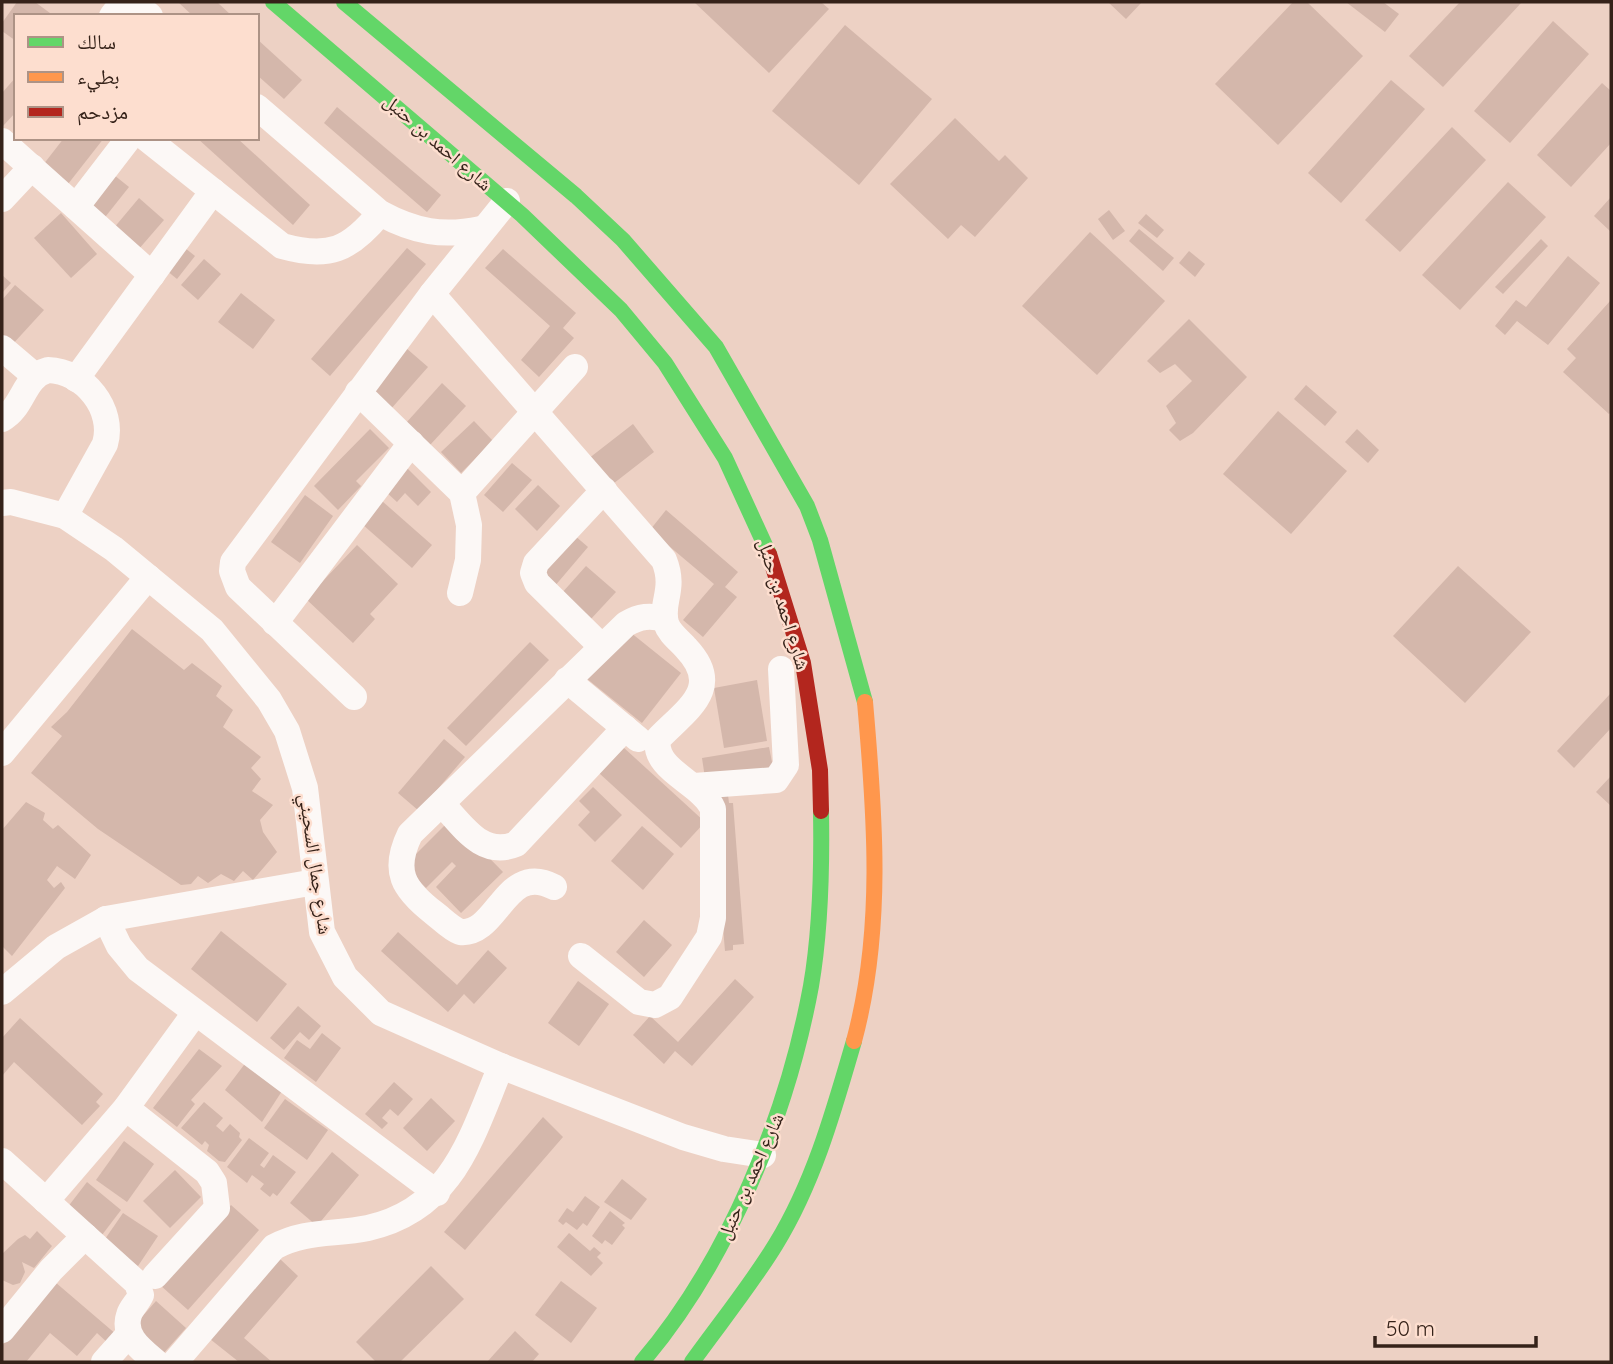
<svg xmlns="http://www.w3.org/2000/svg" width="1613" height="1364" font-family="Quicksand,'Noto Naskh Arabic',sans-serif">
<rect width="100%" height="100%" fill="#edd1c4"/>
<!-- building -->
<g fill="#d4b7ab">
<polygon points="17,2 35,2 54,16 16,16 16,41 2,31 2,23"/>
<polygon points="178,2 217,2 232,16 193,16"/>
<polygon points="694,2 821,2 829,9 769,73"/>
<polygon points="1108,2 1142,2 1126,19"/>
<polygon points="1293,2 1307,2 1363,56 1278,145 1215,84"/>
<polygon points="1346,2 1383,2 1399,14 1385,32"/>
<polygon points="1460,2 1522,2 1443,87 1409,56"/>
<polygon points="1553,21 1589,54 1510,143 1474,111"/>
<polygon points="845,25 932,99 859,185 772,111"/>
<polygon points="257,39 302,80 284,99 257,75"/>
<polygon points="16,77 16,112 3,126 2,93"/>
<polygon points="1391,80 1425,109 1341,203 1308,173"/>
<polygon points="1602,83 1611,91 1611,143 1571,187 1537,155"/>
<polygon points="337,107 441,195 427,212 324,123"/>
<polygon points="955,118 999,161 1005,155 1028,178 975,237 961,225 948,239 890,184"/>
<polygon points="1452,127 1486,160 1400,252 1365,220"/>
<polygon points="64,138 104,138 68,184 43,165"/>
<polygon points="197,138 237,138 310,205 293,225"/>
<polygon points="109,171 129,187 102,221 82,205"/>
<polygon points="1508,182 1546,217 1460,310 1422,275"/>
<polygon points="1611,197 1611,232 1594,216"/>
<polygon points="139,198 164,220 138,250 113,229"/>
<polygon points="1109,210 1125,231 1113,240 1098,219"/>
<polygon points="61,213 97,254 71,278 34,238"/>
<polygon points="1146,214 1164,230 1157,238 1138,223"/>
<polygon points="1139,229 1174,258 1163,271 1129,241"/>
<polygon points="1090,232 1165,301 1097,375 1022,306"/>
<polygon points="1541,239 1548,246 1503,294 1495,287"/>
<polygon points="180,244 195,256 177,279 161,266"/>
<polygon points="407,248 426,264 330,376 311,359"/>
<polygon points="503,249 576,313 563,328 574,338 539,377 521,360 550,326 485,268"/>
<polygon points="1189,251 1205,264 1195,277 1179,263"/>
<polygon points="1568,256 1600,283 1548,345 1517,321 1505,335 1495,326 1516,300 1526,307"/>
<polygon points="204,259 221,274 198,300 181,285"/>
<polygon points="2,275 11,283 2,293"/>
<polygon points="15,285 44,310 11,346 2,338 2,300"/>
<polygon points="241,293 275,320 253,349 218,322"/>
<polygon points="1611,300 1611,412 1609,414 1563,372 1576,358 1567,349"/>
<polygon points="1189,319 1247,377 1193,433 1180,441 1169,430 1176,423 1166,406 1192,381 1175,364 1160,373 1147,361"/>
<polygon points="406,348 428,367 390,410 368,390"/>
<polygon points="442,383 466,406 430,445 406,423"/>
<polygon points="1306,385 1337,412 1325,426 1294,399"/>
<polygon points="1278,411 1347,471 1291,534 1223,474"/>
<polygon points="474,421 493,441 461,473 441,452"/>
<polygon points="633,424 654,452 609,487 588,459"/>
<polygon points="370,429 389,448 356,481 361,486 338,510 314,486"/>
<polygon points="1357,429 1379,450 1368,463 1345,442"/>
<polygon points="512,463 532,480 503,512 484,495"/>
<polygon points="407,468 431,492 418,506 405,493 397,502 385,491"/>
<polygon points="538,485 560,506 537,531 515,509"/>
<polygon points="305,495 333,516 300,563 271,542"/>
<polygon points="382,501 432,545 412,568 362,524"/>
<polygon points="666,510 738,572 725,587 737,597 703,637 683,620 714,584 650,530"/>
<polygon points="574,535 588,547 554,587 540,574"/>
<polygon points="357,545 398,584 370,614 375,619 353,643 306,599"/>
<polygon points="586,566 616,592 590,620 561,594"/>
<polygon points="1458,566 1531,632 1465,703 1393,636"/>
<polygon points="625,628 681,673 642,723 586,678"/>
<polygon points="132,629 184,670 192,663 222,686 216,696 233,710 223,727 261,757 251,768 261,779 252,791 273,805 260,820 263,832 277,852 253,880 243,871 234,881 221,874 208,883 198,876 191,884 181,885 98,829 31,773 62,736 51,727 67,712"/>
<polygon points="530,642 549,660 466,746 447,728"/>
<polygon points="757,680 767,741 724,748 714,688"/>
<polygon points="1611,693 1611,728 1574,768 1557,751"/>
<polygon points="444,739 465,757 419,811 398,793"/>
<polygon points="623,747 705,822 681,848 599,773"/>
<polygon points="769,747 773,767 705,778 702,758"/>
<polygon points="1611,776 1611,806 1596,792"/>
<polygon points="593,787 622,815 595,842 578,825 590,812 579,801"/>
<polygon points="728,795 729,803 733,803 744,944 733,945 733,950 725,951 712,796"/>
<polygon points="26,802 45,813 43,820 53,829 58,825 91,855 75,879 57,866 47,880 54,888 61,882 65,888 12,956 2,946 2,830"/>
<polygon points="451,819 503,872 461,913 436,887 456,866 452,862 426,888 404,866"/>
<polygon points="642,826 674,854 643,890 611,861"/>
<polygon points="644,920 672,945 644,977 616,952"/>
<polygon points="221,931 287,984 257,1022 191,969"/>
<polygon points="398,932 457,985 488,950 507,968 474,1004 464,994 448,1012 381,951"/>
<polygon points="735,979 754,997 692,1066 675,1051 664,1064 633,1035 650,1016 678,1042"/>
<polygon points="578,981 609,1004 579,1046 548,1023"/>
<polygon points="298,1006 321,1026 309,1040 300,1032 284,1050 270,1038"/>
<polygon points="20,1018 103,1094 96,1102 100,1106 82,1125 14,1062 2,1076 2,1038"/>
<polygon points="322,1033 341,1048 316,1082 284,1058 297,1040 310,1049"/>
<polygon points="199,1049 222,1066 191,1100 195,1104 177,1127 153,1108"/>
<polygon points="247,1061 282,1091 262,1122 225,1090"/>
<polygon points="394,1082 413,1099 398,1116 390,1109 382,1118 388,1123 382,1129 365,1114"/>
<polygon points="431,1098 455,1121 427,1151 403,1128"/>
<polygon points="285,1099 328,1130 307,1160 264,1128"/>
<polygon points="204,1102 223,1118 216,1126 223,1132 230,1124 240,1133 239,1137 242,1140 225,1162 219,1161 207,1151 209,1145 205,1141 202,1145 181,1128"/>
<polygon points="543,1117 563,1137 465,1250 444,1232"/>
<polygon points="249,1138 269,1153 260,1165 264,1168 273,1155 296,1172 277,1196 273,1193 270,1197 260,1189 264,1184 252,1175 247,1183 227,1167"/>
<polygon points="124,1141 154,1164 127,1202 96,1180"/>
<polygon points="332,1152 359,1175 317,1226 290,1203"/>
<polygon points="175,1170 201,1197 170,1228 143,1201"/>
<polygon points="622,1179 647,1199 631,1220 604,1202"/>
<polygon points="87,1182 121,1210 102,1235 67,1208"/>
<polygon points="585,1196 600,1207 587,1226 583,1223 577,1230 566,1222 563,1225 558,1221 567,1208 573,1212"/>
<polygon points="231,1205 259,1230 188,1310 160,1285"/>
<polygon points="610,1211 625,1223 622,1225 625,1228 612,1245 605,1240 602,1244 592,1236"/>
<polygon points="123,1213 158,1236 138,1266 103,1242"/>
<polygon points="37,1231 52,1246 34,1268 22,1262 25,1272 20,1283 13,1285 2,1280 2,1254 18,1239 25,1235 30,1239"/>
<polygon points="569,1233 590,1251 594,1247 601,1253 597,1257 603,1263 591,1276 557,1247"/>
<polygon points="279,1258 298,1276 244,1338 272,1362 239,1362 210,1339"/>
<polygon points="431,1266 464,1299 400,1362 376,1362 356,1342"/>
<polygon points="561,1281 597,1308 571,1343 535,1315"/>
<polygon points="55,1282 117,1335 109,1344 97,1333 77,1356 50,1333 26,1362 2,1362 2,1346"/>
<polygon points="156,1301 186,1328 162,1355 132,1328"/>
<polygon points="515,1331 539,1354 532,1362 487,1362"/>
</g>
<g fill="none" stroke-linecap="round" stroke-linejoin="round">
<!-- street -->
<g stroke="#fcf8f6" stroke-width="26">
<polyline points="134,2 150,16"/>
<polyline points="112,16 123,2"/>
<path d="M257 107 380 213C415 232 443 237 481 229"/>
<path d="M146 138 282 246C329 259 350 250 380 213"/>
<polyline points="2,141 152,275"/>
<polyline points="2,199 32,167"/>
<polyline points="76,207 129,138"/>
<path d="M432 294 664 560C676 590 660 602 666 623 669 633 680 641 686 648 724 688 687 709 658 739 652 770 702 783 713 809V918L709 937 670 997 655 1005 639 1002 581 956"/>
<polyline points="2,348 35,376"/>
<polyline points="76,379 213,191"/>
<polyline points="358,392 462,493 469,525 468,560 460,593"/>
<path d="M2 419C24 407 23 377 48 370 85 371 115 410 105 444L65 516"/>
<polyline points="462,493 575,367"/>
<polyline points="2,503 11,502 65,516 114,549 212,630 269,700 287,731 305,788 322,932 345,977 381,1013 498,1065 683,1137 724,1149 763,1155"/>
<polyline points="275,623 411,443"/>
<polyline points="601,646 537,583 533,573 536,563 604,490"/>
<polyline points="567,680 638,739"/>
<polyline points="354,697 238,587 232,571 233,562 432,294 507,201"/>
<polyline points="2,753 148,577"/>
<polyline points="694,786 776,780 786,765 781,669"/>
<path d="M442 804C463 826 482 858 516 844L625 728"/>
<path d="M554 887C505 861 498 936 460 932 450 928 442 919 434 913 403 889 392 871 410 834L626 624C640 616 650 615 665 619"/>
<polyline points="106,919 119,946 138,969 437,1193"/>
<polyline points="2,992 56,947 106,919 315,882"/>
<polyline points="126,1108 207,1172 214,1183 217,1208 155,1276"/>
<path d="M2 1161 137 1283 141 1295C138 1302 131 1308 129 1315 122 1336 142 1350 156 1362"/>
<polyline points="46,1201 126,1108 195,1013"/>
<polyline points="2,1330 51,1270 85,1236"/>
<polyline points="104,1362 129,1334"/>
<path d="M175 1362 274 1247C305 1230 334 1235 368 1228 453 1209 471 1138 501 1066"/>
</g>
<!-- fast -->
<g stroke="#63d668" stroke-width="16">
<polyline points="273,2 522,215 621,310 665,363 725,458 769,554"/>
<polyline points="344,2 576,196 623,240 716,347 807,506 820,540 865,702"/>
<path d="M642 1362C728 1261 787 1116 811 986 821 928 822 869 821 811"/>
<path d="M692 1362C720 1323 751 1285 776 1244 814 1182 834 1110 854 1041"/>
</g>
<!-- slow -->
<path stroke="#ff974d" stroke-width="16" d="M854 1041C884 930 875 815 865 702"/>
<!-- jam -->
<polyline stroke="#b3261e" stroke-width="16" points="769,554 803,663 820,770 821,811"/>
</g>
<g text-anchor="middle" stroke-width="5" stroke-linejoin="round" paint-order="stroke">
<!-- street labels -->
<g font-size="19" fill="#352219" stroke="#fddecf">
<text transform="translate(438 142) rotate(41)" y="7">شارع احمد بن حنبل</text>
<text transform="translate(784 604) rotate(73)" y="7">شارع احمد بن حنبل</text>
<text transform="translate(316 864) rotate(82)" y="7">شارع جمال السحيني</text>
<text transform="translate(750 1176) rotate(-66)" y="7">شارع احمد بن حنبل</text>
</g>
</g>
<!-- border -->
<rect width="1613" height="1364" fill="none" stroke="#352219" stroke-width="7"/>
<!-- legend -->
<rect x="14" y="14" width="245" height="126" fill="#fddecf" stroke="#ad9386" stroke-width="2"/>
<rect x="28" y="37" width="35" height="10" fill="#63d668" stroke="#ad9386" stroke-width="2"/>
<text x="77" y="49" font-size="21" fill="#352219">سالك</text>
<rect x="28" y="72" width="35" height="10" fill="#ff974d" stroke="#ad9386" stroke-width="2"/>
<text x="77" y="84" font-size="21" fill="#352219">بطيء</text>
<rect x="28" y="107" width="35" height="10" fill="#b3261e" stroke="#ad9386" stroke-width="2"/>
<text x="77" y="119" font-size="21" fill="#352219">مزدحم</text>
<!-- scale -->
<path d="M1375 1336v10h161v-10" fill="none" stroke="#352219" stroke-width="3.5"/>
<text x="1386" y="1336" font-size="21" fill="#352219" stroke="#fddecf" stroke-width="5" paint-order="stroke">50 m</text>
</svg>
